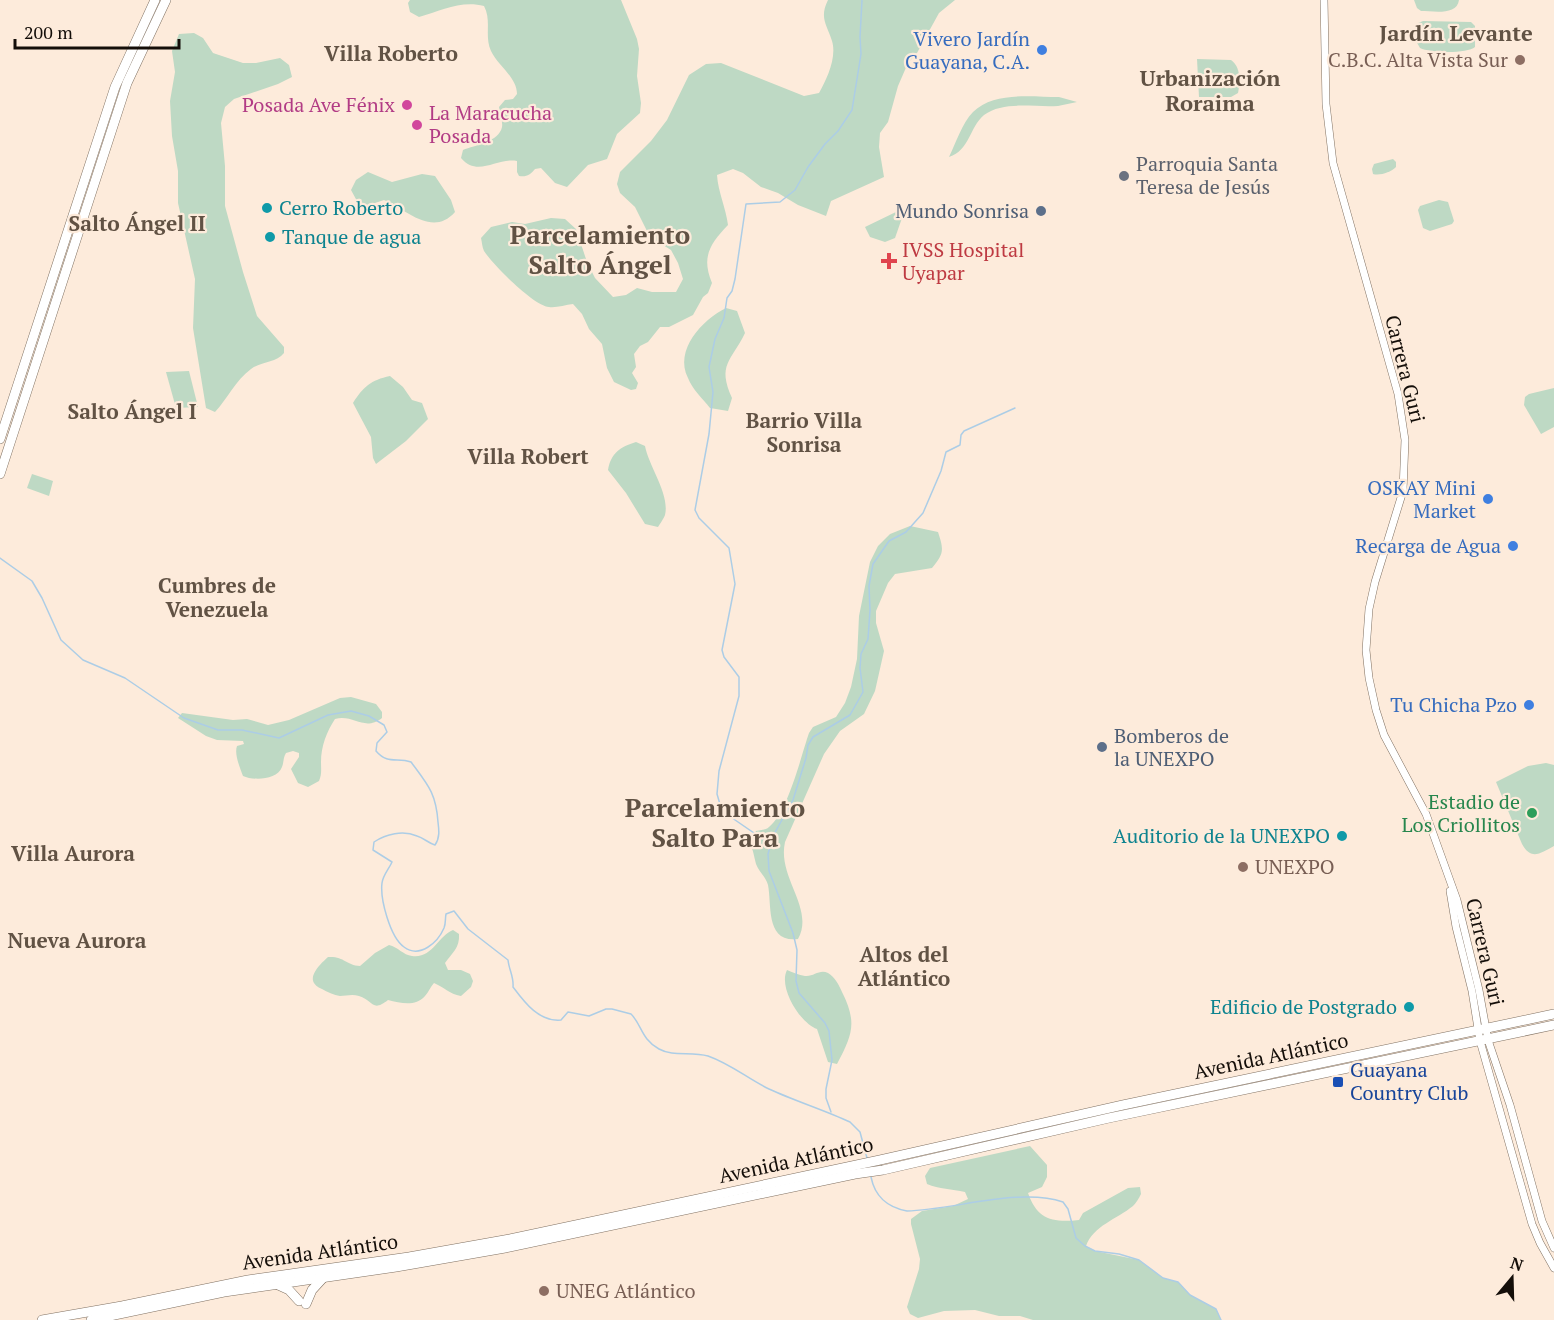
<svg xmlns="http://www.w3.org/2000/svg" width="1554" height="1320" font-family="'PT Serif',serif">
<rect width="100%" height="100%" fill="#fdebdb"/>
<!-- green -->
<g fill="#bed9c4">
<path d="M410 0H621L637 39 639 49 637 76 641 103 640 113 617 134 607 159 588 165 567 187 555 183 541 168 535 169C530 175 527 177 519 176L517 172V161C497 157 478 178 461 158L463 150C475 145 499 142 502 127 503 122 500 113 499 107L505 100 513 99 517 94C517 77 498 66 491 51 484 35 492 21 484 6 461 0 441 11 419 17L410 12 408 3Z"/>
<path d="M828 0H955L939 13 917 53 908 63 898 86 888 122 880 133 879 147 884 177 831 201 826 216 798 205 778 193 761 187 743 173 733 169 717 175C718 192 726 208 728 225 710 244 701 257 712 283L708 293 703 297 693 315 669 327H660L648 342 640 346 634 354 636 367 632 373 638 383 636 389 631 390 614 382 607 368 602 344 589 329 582 314 573 304C565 305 556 308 549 307 534 306 493 265 484 251 482 247 482 242 481 238L491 227 512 222 525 224 551 218 565 219 576 229 587 262 595 278 613 297 626 295 637 288 652 292H676L683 279 678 263 671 250 650 237 635 207 620 193 617 184 620 172 651 141 667 120 689 75 706 64 721 63 804 96 819 93C827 79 837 57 832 41 827 25 819 18 828 0Z"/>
<path d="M1414 0H1459C1457 16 1433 11 1421 11L1417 8Z"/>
<path d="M1423 21 1471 22 1475 26V47C1467 54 1430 53 1420 48L1416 41V24Z"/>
<path d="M194 33 203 38 213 53 243 63H256L280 58 289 65 292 77 278 84 234 99 225 107 221 123 225 166V206L243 272 257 316 284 347V353C276 363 262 361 251 369 235 381 228 398 215 412L206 408 193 328 195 279 178 203V171L172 136 170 101 175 72 172 51 179 34Z"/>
<path d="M1197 59 1231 60C1241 67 1240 82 1238 93L1231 97H1199Z"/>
<path d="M1059 97 1077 102C1071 103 1064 105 1058 106 1036 108 1004 100 984 115 969 128 970 150 949 157 956 143 962 123 973 112 994 91 1032 97 1059 97Z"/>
<path d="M1393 159 1396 162V167C1391 172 1380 176 1373 174L1372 169 1374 164Z"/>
<path d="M368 172 392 182 422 174 435 176 451 200 455 212C433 237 408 211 384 200L366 206 357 201 351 190 356 180Z"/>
<polygon points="1439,200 1448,202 1454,221 1452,224 1430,231 1423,228 1418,210 1420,206"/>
<polygon points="898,211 902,218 895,238 885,242 870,237 865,227"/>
<path d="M726 308 737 311 745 333C731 362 717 364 732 398L728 411 710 408C703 399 692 389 688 378 674 350 702 320 726 308Z"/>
<polygon points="189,371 198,407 176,408 166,372"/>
<path d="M390 376 403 387 412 400 422 403 428 419 406 441 376 464 373 458 371 437 353 403C363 387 371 380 390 376Z"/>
<polygon points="1554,388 1554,427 1541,434 1524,405 1525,397 1529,394"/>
<path d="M636 442 645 446C649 467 670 494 665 515 664 518 660 524 658 527L645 524 626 493 608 470C611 453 620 447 636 442Z"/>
<polygon points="32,474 53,481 49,496 27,488"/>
<path d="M910 526 938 532C944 550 944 554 932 568L895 574 888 583 876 611V623L884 651 875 691 864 714 840 731 824 754 785 842C777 878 815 908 798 939 765 943 772 905 768 885 766 877 759 872 756 864 754 857 753 849 750 842L756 831C761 830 766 830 769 827 788 812 801 756 809 733L813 727 836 717 845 703 851 687 857 659 859 616 870 562 878 546 890 534Z"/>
<path d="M351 697 376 704 382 712V718C364 732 354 714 335 719 327 731 321 746 321 762 321 769 322 774 319 781L308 787 298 783 291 769 299 757V753L293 751 286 753C283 758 284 762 282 767 277 780 254 781 243 776 240 768 234 754 237 746L244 744 243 741 217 740 206 736 178 718 182 713 233 720 247 719 268 725 289 720 340 698Z"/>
<path d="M1546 763 1554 765V846C1541 853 1531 861 1522 844L1496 782 1528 766Z"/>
<path d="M453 930 459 934C460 948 452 953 445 963L448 970H461L470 974 473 981 471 987 461 996C449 994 444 987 434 983 430 987 429 992 425 996 415 1007 401 1003 388 1000 372 1013 373 1000 359 996 352 994 346 996 340 996 334 995 327 992 322 989 303 981 318 966 328 957 344 956 346 965 360 966L375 953 389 945C398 947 403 955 412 956 432 959 438 936 453 930Z"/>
<path d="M787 970C792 972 799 975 805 976 814 977 819 969 828 973 835 977 839 985 842 992 857 1022 853 1034 837 1064L828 1062 817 1029C800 1023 778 987 787 970Z"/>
<path d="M1030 1146 1047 1165V1177L1042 1187 1028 1193C1037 1219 1052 1223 1079 1220L1083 1213 1128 1188 1140 1187 1141 1194C1139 1198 1136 1203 1133 1206 1117 1219 1093 1226 1086 1246L1095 1251 1139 1260 1163 1278 1178 1282 1190 1295 1216 1309 1221 1320H1033L1020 1316H999L975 1310 944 1311 918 1318 910 1314 907 1307 919 1269 920 1259 911 1224V1219L922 1211 953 1206 968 1199 965 1192C952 1189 939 1189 927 1184L925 1176 930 1168Z"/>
</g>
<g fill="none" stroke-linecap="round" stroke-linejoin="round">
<!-- stream -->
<g stroke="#accde6" stroke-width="1.5">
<path d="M0 558 32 581 42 598 61 640 83 660 125 678 184 718 218 730H242L279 738 328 715 351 711 369 716 384 725 387 732 377 743 376 751C388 765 397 757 411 762 428 785 436 793 438 822 439 830 440 838 435 845 428 843 424 838 417 836 403 830 386 834 374 842L373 850 392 862C389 869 383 875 382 883 380 899 390 937 404 947 420 959 438 942 444 928 446 923 445 919 446 914L454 911 468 929 508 960C509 970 514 977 513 987 525 1003 539 1022 561 1020L568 1012 589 1016 606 1009H612L631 1014C642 1025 641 1039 659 1049 673 1057 692 1051 708 1056 731 1064 748 1079 769 1089 795 1101 824 1110 850 1122L860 1132 867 1158"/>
<polyline points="770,844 722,811 717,794 719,771 739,696 739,677 724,657 722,650 735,584 729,548 699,518 695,510 709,434 713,392 709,367 715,339 724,318 727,298 732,291 735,279 746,204 780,202 795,190 808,167 825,144 838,131 852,110 861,54 860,37 862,0"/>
<polyline points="831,1112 826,1098 826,1089 832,1060 829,1031 825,1023 799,993 796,981 797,950 793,933 769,871 768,854 773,836 793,800 806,758 808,745 813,737 850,715 863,692 860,668 861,654 868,639 870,610 869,586 873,564 889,541 906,532 923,513 941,471 946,452 960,445 961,435 964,431 1015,408"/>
<path d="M871 1177C875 1197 887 1207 907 1211 953 1210 1020 1187 1063 1202L1068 1209 1076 1238 1085 1246 1095 1251 1119 1254 1139 1260 1163 1278 1178 1282 1190 1295 1216 1309 1221 1320"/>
</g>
<defs>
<g id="minor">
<polyline points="1324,0 1326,104 1333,163 1398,394 1405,440 1403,491 1375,582 1369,609 1366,650 1369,678 1376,710 1384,735 1426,814 1457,900 1479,990 1488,1040 1510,1105 1542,1221 1554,1248"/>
<polyline points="1450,891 1456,927 1472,991 1480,1041 1532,1224 1540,1243 1554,1268"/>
</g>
<g id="major">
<polyline points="0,439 115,87 155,0"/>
<polyline points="0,474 127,83 166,0"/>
<polyline points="278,1285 289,1290 299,1301"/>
<polyline points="306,1304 312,1290 323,1278"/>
<polyline points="42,1320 122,1306 248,1280 409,1257 510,1239 880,1160 1123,1105 1554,1014"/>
<polyline points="91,1320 224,1292 396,1267 505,1248 855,1174 883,1170 1109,1118 1554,1025"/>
</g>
</defs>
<!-- minor casing -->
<use href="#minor" stroke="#807162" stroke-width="8"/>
<!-- major casing -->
<use href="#major" stroke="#807162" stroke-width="10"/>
<!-- minor -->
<use href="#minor" stroke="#fff" stroke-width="7"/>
<!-- major -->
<use href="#major" stroke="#fff" stroke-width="9"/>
</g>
<!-- markers -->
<g fill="#3f7fe0" stroke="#fdebdb" stroke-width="2">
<circle cx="1042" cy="50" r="6"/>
<circle cx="1488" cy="499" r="6"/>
<circle cx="1513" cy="546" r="6"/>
<circle cx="1529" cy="705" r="6"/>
</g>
<g fill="#8d6e63" stroke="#fdebdb" stroke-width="2">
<circle cx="1520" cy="60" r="6"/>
<circle cx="1243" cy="867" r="6"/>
<circle cx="544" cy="1291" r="6"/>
</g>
<g fill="#d1479c" stroke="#fdebdb" stroke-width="2">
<circle cx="407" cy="105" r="6"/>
<circle cx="417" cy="125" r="6"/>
</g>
<circle fill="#6b7280" stroke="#fdebdb" stroke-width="2" cx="1124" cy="176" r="6"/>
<g fill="#0f9aa8" stroke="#fdebdb" stroke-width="2">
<circle cx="267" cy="208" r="6"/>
<circle cx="270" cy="237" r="6"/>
<circle cx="1342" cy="836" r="6"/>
<circle cx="1409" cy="1007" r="6"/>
</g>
<g fill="#5c6f8a" stroke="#fdebdb" stroke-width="2">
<circle cx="1041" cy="211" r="6"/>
<circle cx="1102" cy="747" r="6"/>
</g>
<path fill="#e0444e" stroke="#fdebdb" stroke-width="2" d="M886 252h6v6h6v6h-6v6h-6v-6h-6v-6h6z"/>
<circle fill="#2e9e5b" stroke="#fdebdb" stroke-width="2" cx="1532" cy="813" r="6"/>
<rect fill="#1a4fb4" stroke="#fdebdb" stroke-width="2" x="1332" y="1076" width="12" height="12" rx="3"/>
<g text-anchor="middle" stroke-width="4.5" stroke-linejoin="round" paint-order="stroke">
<!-- shop labels -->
<g font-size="20" fill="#366cbe" stroke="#fdebdb" text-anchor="end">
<text x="1030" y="46">Vivero Jardín<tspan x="1030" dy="23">Guayana, C.A.</tspan></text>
<text x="1476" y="495">OSKAY Mini<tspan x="1476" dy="23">Market</tspan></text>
<text x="1501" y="553">Recarga de Agua</text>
<text x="1517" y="712">Tu Chicha Pzo</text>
</g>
<!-- education labels -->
<g font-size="20" fill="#785e54" stroke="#fdebdb" text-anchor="start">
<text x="1508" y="67" text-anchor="end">C.B.C. Alta Vista Sur</text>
<text x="1255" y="874">UNEXPO</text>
<text x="556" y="1298">UNEG Atlántico</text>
</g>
<!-- hotel labels -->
<g font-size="20" fill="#b23c85" stroke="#fdebdb" text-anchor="end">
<text x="395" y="112">Posada Ave Fénix</text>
<text x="429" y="120" text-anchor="start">La Maracucha<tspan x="429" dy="23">Posada</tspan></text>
</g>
<!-- worship labels -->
<g font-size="20" fill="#5b616d" stroke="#fdebdb" text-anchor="start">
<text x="1136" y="171">Parroquia Santa<tspan x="1136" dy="23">Teresa de Jesús</tspan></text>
</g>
<!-- culture labels -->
<g font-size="20" fill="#0d838f" stroke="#fdebdb" text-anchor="start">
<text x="279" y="215">Cerro Roberto</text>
<text x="282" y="244">Tanque de agua</text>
<text x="1330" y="843" text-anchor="end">Auditorio de la UNEXPO</text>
<text x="1397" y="1014" text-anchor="end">Edificio de Postgrado</text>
</g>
<!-- service labels -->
<g font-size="20" fill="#4e5e75" stroke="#fdebdb" text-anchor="end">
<text x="1029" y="218">Mundo Sonrisa</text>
<text x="1114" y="743" text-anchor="start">Bomberos de<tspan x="1114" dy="23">la UNEXPO</tspan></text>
</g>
<!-- health labels -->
<g font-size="20" fill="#be3a42" stroke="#fdebdb" text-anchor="start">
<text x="902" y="257">IVSS Hospital<tspan x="902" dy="23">Uyapar</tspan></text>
</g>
<!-- street labels -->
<g font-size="20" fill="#140e09" stroke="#fdebdb">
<text transform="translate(1405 369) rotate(76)" y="7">Carrera Guri</text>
<text transform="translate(1485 952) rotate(77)" y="7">Carrera Guri</text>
<text transform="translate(1271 1056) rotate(-12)" y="7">Avenida Atlántico</text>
<text transform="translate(796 1160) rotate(-12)" y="7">Avenida Atlántico</text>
<text transform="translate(320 1252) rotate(-8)" y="7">Avenida Atlántico</text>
</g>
<!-- leisure labels -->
<g font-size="20" fill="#27864d" stroke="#fdebdb" text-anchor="end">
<text x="1520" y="809">Estadio de<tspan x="1520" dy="23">Los Criollitos</tspan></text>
</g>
<!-- transit labels -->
<g font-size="20" fill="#164399" stroke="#fdebdb" text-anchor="start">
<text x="1350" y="1077">Guayana<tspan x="1350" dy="23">Country Club</tspan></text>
</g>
<!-- neighbourhood labels -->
<g font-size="21" font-weight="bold" fill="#615244" stroke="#fdebdb">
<text x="391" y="61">Villa Roberto</text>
<text x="137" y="231">Salto Ángel II</text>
<text x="132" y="419">Salto Ángel I</text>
<text x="804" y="428">Barrio Villa<tspan x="804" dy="24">Sonrisa</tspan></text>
<text x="528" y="464">Villa Robert</text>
<text x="217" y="593">Cumbres de<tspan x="217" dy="24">Venezuela</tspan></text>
<text x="73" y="861">Villa Aurora</text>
<text x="77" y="948">Nueva Aurora</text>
<text x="904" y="962">Altos del<tspan x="904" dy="24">Atlántico</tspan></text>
</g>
<!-- quarter labels -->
<g font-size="22" font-weight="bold" fill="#615244" stroke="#fdebdb">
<text x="1456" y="41">Jardín Levante</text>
<text x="1210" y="86">Urbanización<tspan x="1210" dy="25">Roraima</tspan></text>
</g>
<!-- district labels -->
<g font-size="26" font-weight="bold" fill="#615244" stroke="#fdebdb">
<text x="600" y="244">Parcelamiento<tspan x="600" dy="30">Salto Ángel</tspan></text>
<text x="715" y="817">Parcelamiento<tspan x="715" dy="30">Salto Para</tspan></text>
</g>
</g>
<!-- north arrow -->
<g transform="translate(1512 1278) rotate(19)" stroke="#fdebdb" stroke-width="4.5" paint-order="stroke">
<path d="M0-4.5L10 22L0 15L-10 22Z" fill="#140e09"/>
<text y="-9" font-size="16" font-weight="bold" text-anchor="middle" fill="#140e09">N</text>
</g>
<!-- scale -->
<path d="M15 39v9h164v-9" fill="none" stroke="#140e09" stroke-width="3"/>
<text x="24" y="39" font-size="18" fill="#140e09" stroke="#fdebdb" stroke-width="4.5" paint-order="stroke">200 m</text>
</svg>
